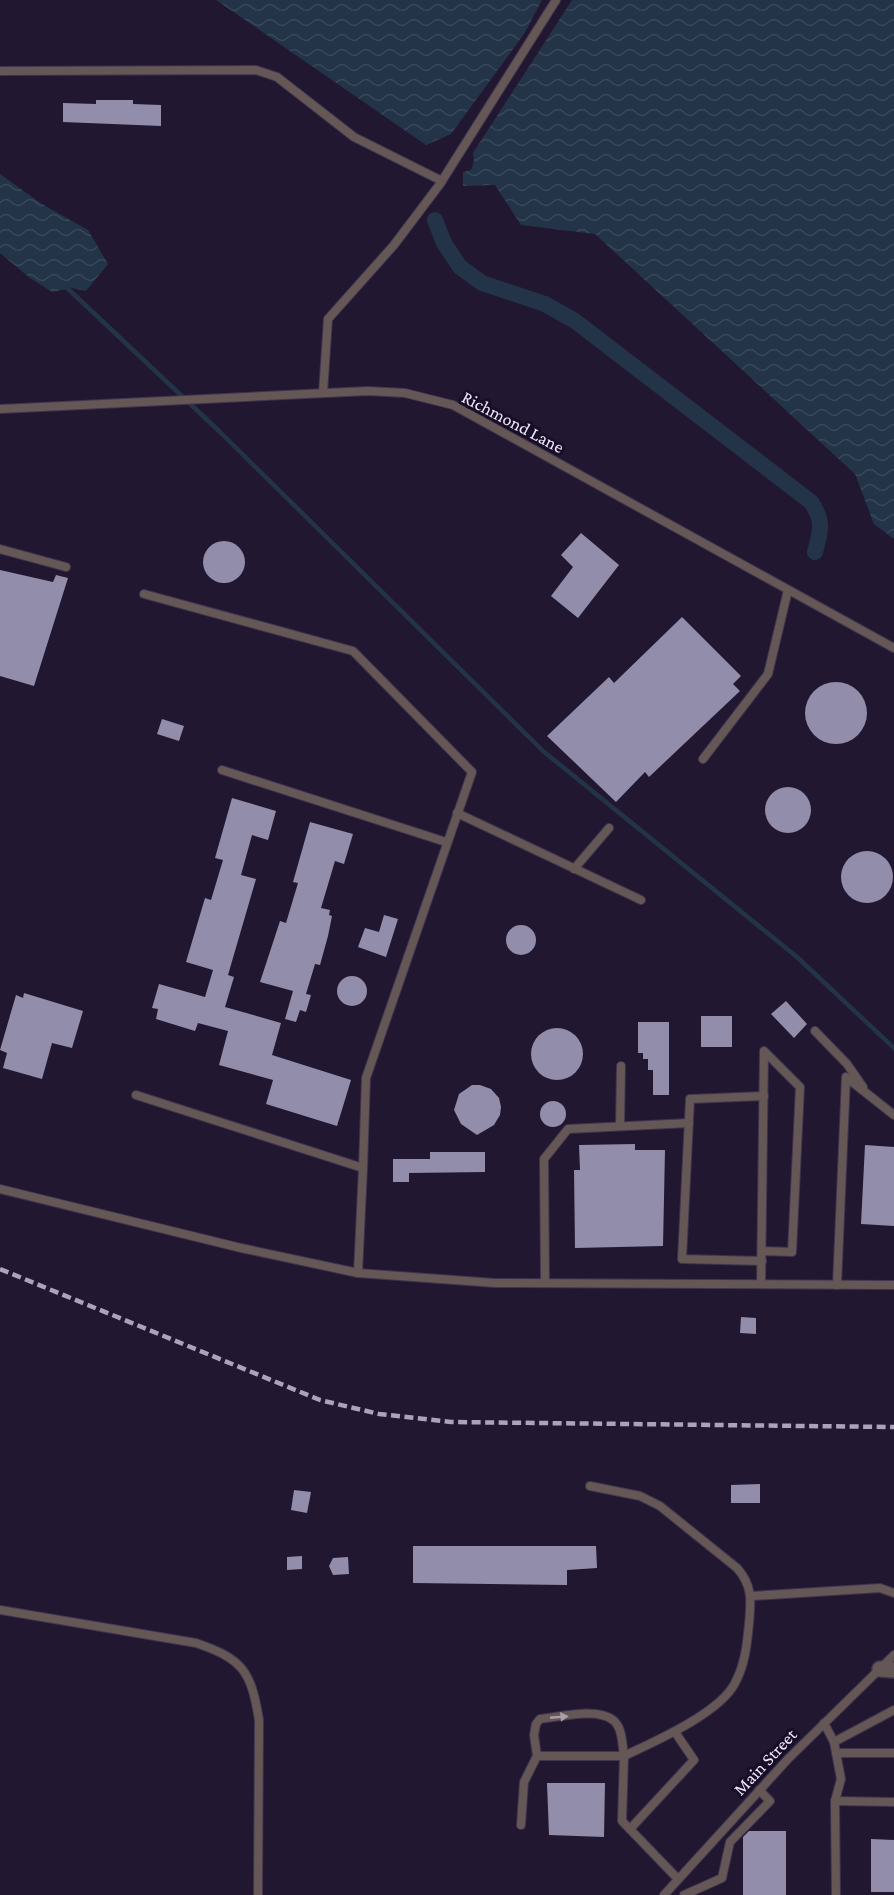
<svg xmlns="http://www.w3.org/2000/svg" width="894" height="1895" font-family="'Crimson Pro',serif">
<defs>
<pattern id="water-waves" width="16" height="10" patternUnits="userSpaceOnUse" patternTransform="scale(1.5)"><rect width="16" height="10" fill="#233448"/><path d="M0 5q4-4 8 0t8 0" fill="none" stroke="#38485a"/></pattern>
</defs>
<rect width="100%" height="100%" fill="#221731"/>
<!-- water -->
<g fill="url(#water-waves)">
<polygon points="216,0 542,0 524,34 451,134 426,145"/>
<polygon points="572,0 894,0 894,539 874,524 855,474 595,234 521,225 495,185 463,186 463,172 471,170 474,161 473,153"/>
<polygon points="0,174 42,204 88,230 108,264 86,291 72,288 52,292 30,278 0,253"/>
</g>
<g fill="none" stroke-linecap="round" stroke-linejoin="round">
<!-- stream -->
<polyline stroke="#233448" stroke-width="4.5" points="64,285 220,432 543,751 797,957 894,1048"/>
<!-- canal -->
<path stroke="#233448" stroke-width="16" d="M435 220 444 243 460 267 482 283 545 304 575 321 811 502C824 521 821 531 815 552"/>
</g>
<!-- building -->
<g fill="#918daa">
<polygon points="96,100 133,100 133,104 161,105 161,126 63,122 63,103 96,104"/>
<polygon points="581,533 619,565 578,618 551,596 573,567 561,555"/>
<circle cx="224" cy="562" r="21"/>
<polygon points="0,570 53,582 56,575 68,578 34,686 0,676"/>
<polygon points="682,617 741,676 733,684 740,691 649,777 645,772 616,802 547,736 609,677 614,683"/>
<circle cx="836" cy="713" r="31"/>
<polygon points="162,719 184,726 179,741 157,734"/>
<circle cx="788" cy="810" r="23"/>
<polygon points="232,798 276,811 268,840 252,835 241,875 256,879 228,975 234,977 225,1007 281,1023 272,1055 351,1080 337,1126 266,1104 273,1080 219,1065 228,1031 198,1023 195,1031 156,1019 158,1009 152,1008 159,984 205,997 213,970 186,962 205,898 211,900 223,860 215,858"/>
<polygon points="310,822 353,834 344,864 335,861 321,908 330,910 329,915 332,916 328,936 320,965 315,964 306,994 311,995 306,1012 300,1010 296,1022 285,1019 293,991 260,982 280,921 286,923 298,883 293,882"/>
<circle cx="867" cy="877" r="26"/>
<polygon points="384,915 398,919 386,957 358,947 365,928 379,932"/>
<circle cx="521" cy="940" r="15"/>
<circle cx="352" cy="991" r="15"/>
<polygon points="24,993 83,1011 72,1048 52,1043 42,1079 3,1068 7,1053 0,1050 16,995 23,998"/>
<polygon points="786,1001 807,1024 794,1038 771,1014"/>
<rect x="701" y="1016" width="31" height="31"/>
<polygon points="638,1022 669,1022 669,1095 653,1095 653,1070 648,1070 648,1059 643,1059 643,1053 638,1053"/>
<circle cx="557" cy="1054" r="26"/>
<polygon points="472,1085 480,1085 491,1089 499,1098 501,1107 500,1115 494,1125 477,1135 461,1124 454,1110 459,1094"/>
<circle cx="553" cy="1114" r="13"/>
<polygon points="635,1144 635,1150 665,1150 663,1246 575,1248 574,1170 580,1170 579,1145"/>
<polygon points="865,1145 894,1147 894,1226 861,1224"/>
<polygon points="430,1152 485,1152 485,1172 409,1173 409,1182 393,1182 393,1159 430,1159"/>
<polygon points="741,1317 756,1318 756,1334 740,1333"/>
<polygon points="760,1484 760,1503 731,1503 731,1485"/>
<polygon points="294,1490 311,1492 307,1513 291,1510"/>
<polygon points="413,1546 596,1546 597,1568 567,1570 567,1585 413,1583"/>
<polygon points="302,1556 302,1569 287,1570 287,1557"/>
<polygon points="348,1557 349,1574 333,1575 329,1566 333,1558"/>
<polygon points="547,1783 605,1783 604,1837 549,1835"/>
<polygon points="749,1831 786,1831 786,1895 743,1895 743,1837"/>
<polygon points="871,1839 894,1840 894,1892 871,1892"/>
</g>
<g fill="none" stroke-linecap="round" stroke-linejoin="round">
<defs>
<g id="lane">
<polyline points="0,71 256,70 277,77 354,137 442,181"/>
<polyline points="323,393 328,319 394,245 440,184 556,0"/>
<polyline points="0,409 368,391 405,393 453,405 894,648"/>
<polyline points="0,549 66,567"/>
<polyline points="144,594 353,651 472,772 366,1078 363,1168"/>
<polyline points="703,759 768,674 788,590"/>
<polyline points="222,770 446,842"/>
<polyline points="457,813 641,900"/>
<polyline points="574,869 609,828"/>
<polyline points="815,1031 847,1064 863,1087"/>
<polyline points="136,1095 363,1168 358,1273"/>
<polyline points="620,1126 621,1066"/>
<polyline points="0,1189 241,1248 358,1273 495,1283 894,1285"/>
<polyline points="762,1261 682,1259 690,1099 764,1096"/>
<polyline points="545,1283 544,1159 568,1129 689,1123"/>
<polyline points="761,1284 764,1051 800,1087 792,1252 762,1251"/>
<polyline points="837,1285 846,1077 894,1115"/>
<polyline points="752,1596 880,1588 894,1593"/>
<path d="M0 1610 196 1643C243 1659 251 1671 259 1720L258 1895"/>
<polyline points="824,1723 834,1742 841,1779 835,1801 836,1895"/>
<polyline points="834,1742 894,1710"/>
<polyline points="836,1753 894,1753"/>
<polyline points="537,1756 624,1756 622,1821 678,1879"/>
<polyline points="835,1801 894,1802"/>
<path d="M521 1825 524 1782 537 1756 534 1735 536 1724 540 1719C560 1717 596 1707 613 1720 623 1728 622 1745 624 1756 654 1742 720 1713 735 1683 745 1665 747 1644 749 1624 751 1601 753 1586 737 1568L660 1506 640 1496 590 1486"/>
<polyline points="630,1829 694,1760 675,1732"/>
<polyline points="664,1895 788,1759 894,1655"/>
<polyline points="684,1895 722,1878 730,1842 770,1801 759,1790"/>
</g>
<polyline id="street" points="880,1669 894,1670"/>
</defs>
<!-- lane casing -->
<use href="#lane" stroke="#3f354d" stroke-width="10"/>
<!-- street casing -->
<use href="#street" stroke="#3f354d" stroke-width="18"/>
<!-- lane -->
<use href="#lane" stroke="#655756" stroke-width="8"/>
<!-- street -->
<use href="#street" stroke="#655756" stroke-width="15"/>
<!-- rail -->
<polyline stroke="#aba4b8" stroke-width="4.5" stroke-dasharray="9 4.5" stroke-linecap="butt" points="0,1269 320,1400 379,1414 451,1422 894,1427"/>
</g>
<!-- one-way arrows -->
<defs><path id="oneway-solid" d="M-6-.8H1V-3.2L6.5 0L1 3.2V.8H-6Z" transform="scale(1.5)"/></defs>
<use fill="#aaa0a9" href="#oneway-solid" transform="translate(559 1717) rotate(-5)"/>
<g text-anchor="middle" stroke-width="6" stroke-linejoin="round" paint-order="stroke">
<!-- street labels -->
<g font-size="18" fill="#f0eafc" stroke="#180e27">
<text transform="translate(513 422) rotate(28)" y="6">Richmond Lane</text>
<text transform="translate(765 1762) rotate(-47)" y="6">Main Street</text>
</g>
</g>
</svg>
